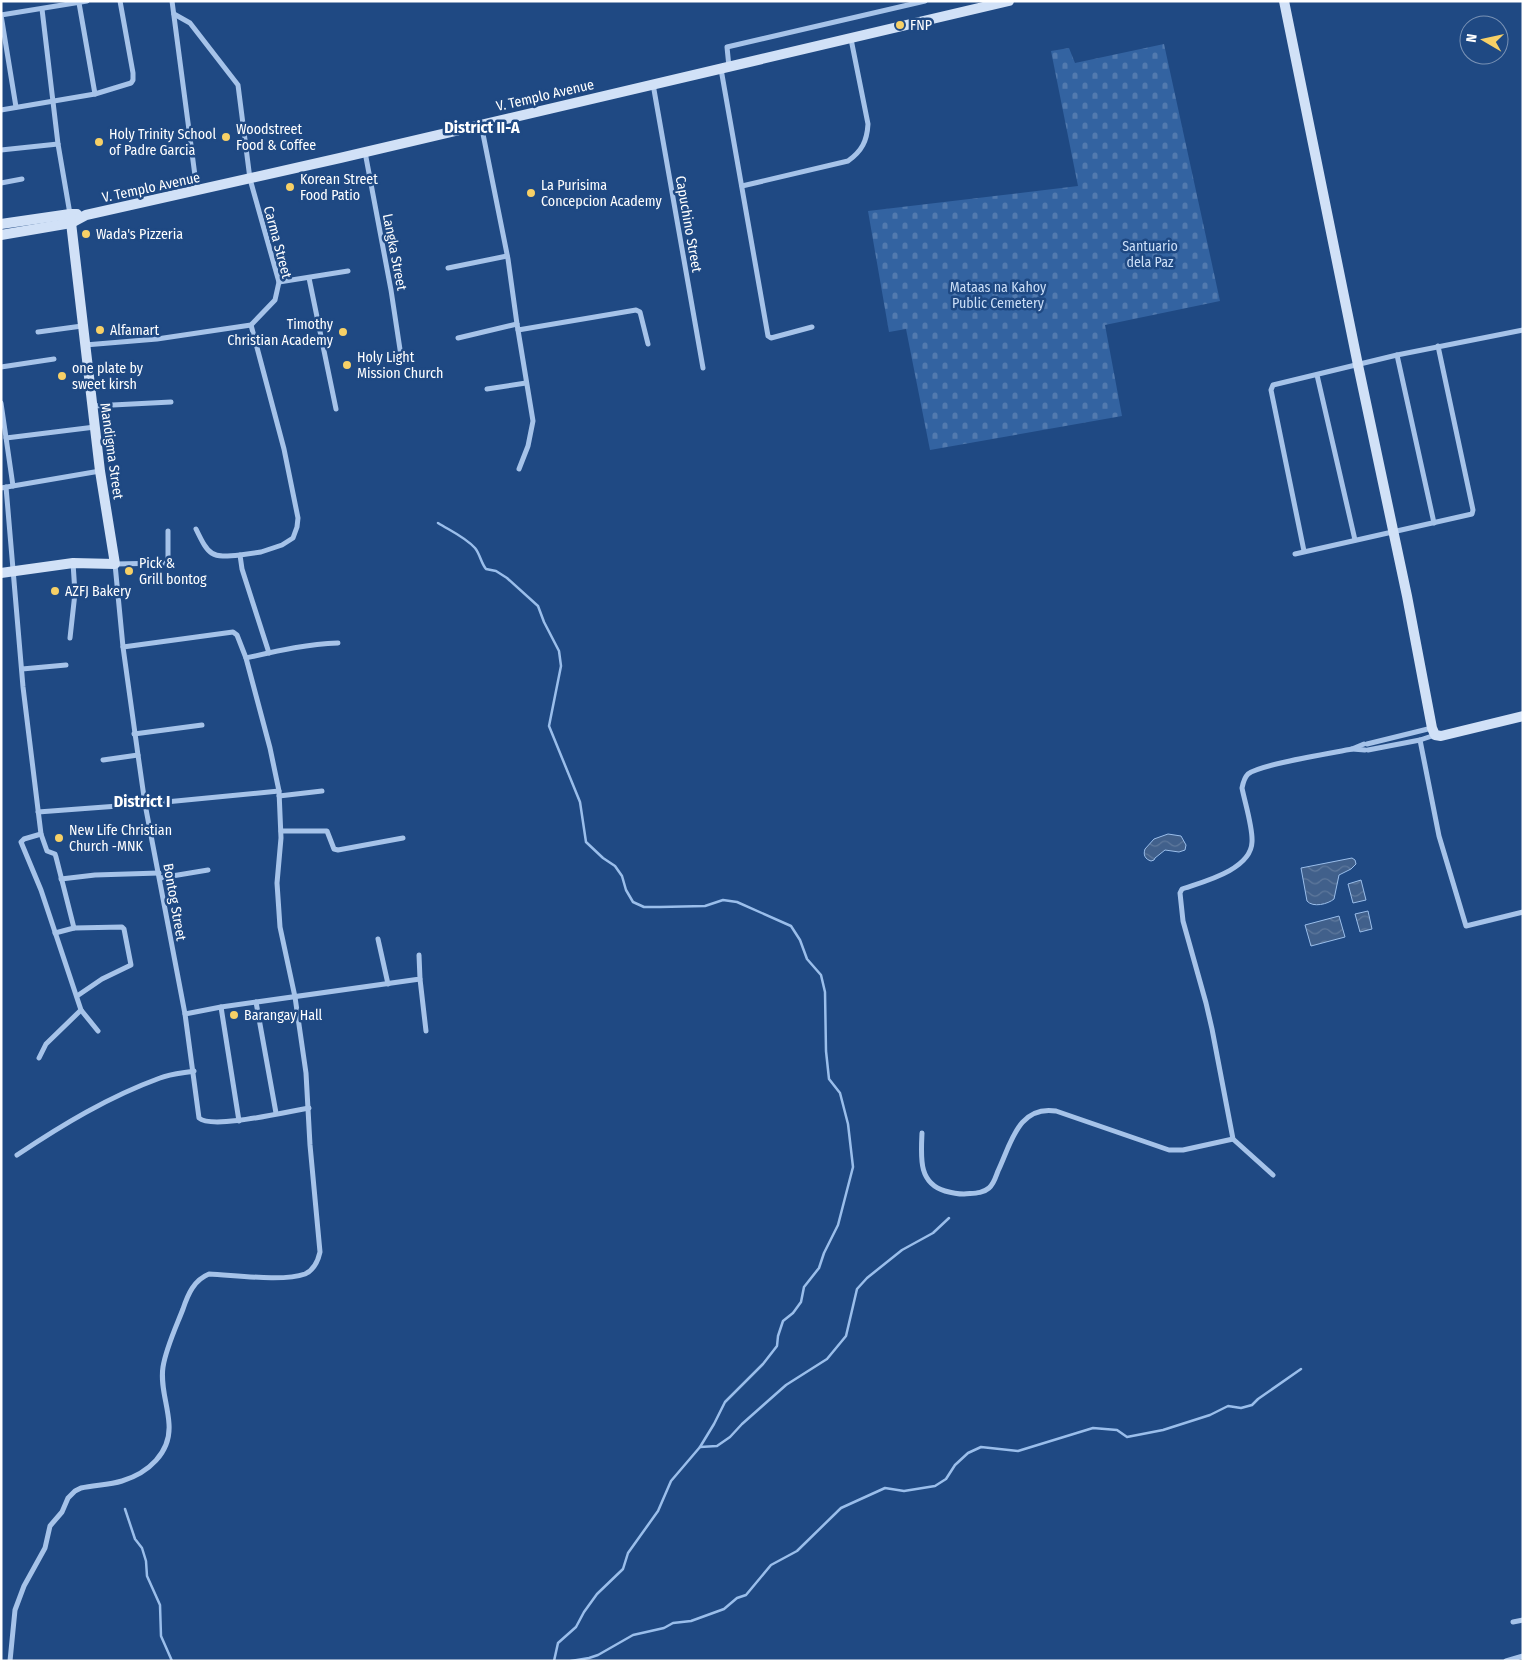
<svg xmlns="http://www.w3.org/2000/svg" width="1524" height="1662" font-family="'Fira Sans Condensed',sans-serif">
<defs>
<pattern id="cemetery-stones" width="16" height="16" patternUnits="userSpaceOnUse" patternTransform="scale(1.25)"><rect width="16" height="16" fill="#3363a1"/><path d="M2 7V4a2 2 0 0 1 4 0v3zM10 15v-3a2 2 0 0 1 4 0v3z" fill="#527aaf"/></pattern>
<pattern id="water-waves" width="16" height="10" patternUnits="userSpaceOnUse" patternTransform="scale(1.25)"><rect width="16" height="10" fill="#41608b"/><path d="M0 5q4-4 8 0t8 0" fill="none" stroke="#5e789c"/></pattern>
</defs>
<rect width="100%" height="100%" fill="#1f4983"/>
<!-- cemetery -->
<polygon fill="url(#cemetery-stones)" points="1164,44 1220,301 1105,325 1122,416 930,450 906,329 889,332 868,211 1078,186 1051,51 1069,48 1075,63"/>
<!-- water -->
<g fill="url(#water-waves)" stroke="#9abeeb">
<path d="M1168 834 1181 836 1186 845 1185 850 1179 852 1165 850 1155 858 1154 860 1151 861C1145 859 1143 855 1145 849L1154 839Z"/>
<path d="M1352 858 1355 860 1356 864 1351 869 1339 875 1334 899C1328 904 1313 908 1307 901L1301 868Z"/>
<polygon points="1361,880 1366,900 1353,903 1348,884"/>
<polygon points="1368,911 1372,929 1360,932 1355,914"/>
<polygon points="1339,916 1345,937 1311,946 1305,925"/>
</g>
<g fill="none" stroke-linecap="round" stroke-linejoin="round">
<!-- stream -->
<g stroke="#9abeeb" stroke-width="2.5">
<path d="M438 523C451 531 465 537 475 548 480 554 481 563 486 569L496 571 507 578 538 606 544 622 559 651 561 666 549 726 580 802 586 842 603 858 615 866 622 876 626 890 633 902 644 907H660L705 906 723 900 737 902 791 926 800 940 807 959 821 975 825 992 826 1051 829 1079 840 1093 848 1124 853 1167 838 1225 824 1253 819 1268 804 1287 801 1302 793 1313 783 1321 778 1336 777 1346 763 1364 725 1402 714 1424 700 1447"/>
<polyline points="125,1509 135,1539 142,1548 146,1561 147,1576 160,1605 161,1636 172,1661"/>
<polyline points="554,1661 558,1643 576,1627 584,1612 597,1594 623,1569 628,1553 658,1511 671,1481 700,1447 717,1446 730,1437 742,1424 786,1385 827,1359 846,1336 857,1289 867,1278 902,1250 933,1233 949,1218"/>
<polyline points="571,1661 589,1658 598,1655 633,1635 664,1628 673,1623 691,1621 724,1609 737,1598 746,1595 771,1565 797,1551 841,1508 885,1488 904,1491 935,1486 946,1479 955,1465 968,1453 981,1447 1018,1451 1093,1428 1117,1430 1127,1437 1163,1430 1210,1415 1228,1406 1241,1408 1252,1405 1258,1399 1301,1369"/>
</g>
<!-- street -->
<g stroke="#a6c3e9" stroke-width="5">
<polyline points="172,1 197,191"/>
<polyline points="79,3 95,94"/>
<polyline points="42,9 58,144 70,214"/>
<polyline points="1,15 16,107"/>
<polyline points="1,15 87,1"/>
<polyline points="729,67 727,47 925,1"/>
<polyline points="721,69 768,336 771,338 812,327"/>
<polyline points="653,84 703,368"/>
<polyline points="1,110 95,94 131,83 133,80 133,73 120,1"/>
<polyline points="481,124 508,259 517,324 533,421 528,446 519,469"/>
<polyline points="1,150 58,144"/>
<polyline points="365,152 391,290 401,356"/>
<polyline points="1,183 22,179"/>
<path d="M742 186 848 161C862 151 867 141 868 124L851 39"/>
<polyline points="448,268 507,256"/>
<polyline points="309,278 336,409"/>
<polyline points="279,282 348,271"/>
<polyline points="251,325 284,449 298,518 297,527 293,538 282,545 261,552 240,555 242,569 269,653"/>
<polyline points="518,330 636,310 640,312 648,344"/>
<polyline points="38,332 82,326"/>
<polyline points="458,338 517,324"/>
<polyline points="85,345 157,339 251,325 275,300 279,282 250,179 238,85 190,23 174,14"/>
<polyline points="1397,355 1434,523"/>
<polyline points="1,367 54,359"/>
<polyline points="1317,375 1355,540"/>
<polyline points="487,389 526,383"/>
<polyline points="1,403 13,486"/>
<polyline points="93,406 171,402"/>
<polyline points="6,438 95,427"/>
<polyline points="6,487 23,687 41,834 47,851 55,854 56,857 74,928"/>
<polyline points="1,488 100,471"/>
<path d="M196 529C209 556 211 558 240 555"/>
<path d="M168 531V561L166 563 115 564 123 647 138 755 145 804 185 1014 199 1118C212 1130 289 1111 309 1108"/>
<polyline points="1304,551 1271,390 1273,385 1397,355 1523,330"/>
<polyline points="1295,554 1472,514 1473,510 1438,346"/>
<polyline points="70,638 75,593 73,563"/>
<path d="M246 658C277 651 306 644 338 643"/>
<polyline points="22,669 66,665"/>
<polyline points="134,734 202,725"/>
<polyline points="1420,740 1439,836 1466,926 1523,912"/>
<polyline points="1367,744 1432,728"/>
<polyline points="1352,749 1365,750"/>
<polyline points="1368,750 1420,740 1435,735"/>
<polyline points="103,760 138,755"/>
<polyline points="279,796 322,791"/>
<polyline points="38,812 145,804 279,791"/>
<polyline points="281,831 327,831 334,849 338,850 403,838"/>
<polyline points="41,834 24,839 21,842 41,890 81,1010 98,1031"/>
<polyline points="160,878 208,870"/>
<polyline points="61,879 95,875 159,873"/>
<polyline points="55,933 74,928 122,927 124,929 131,965 102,979 77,996"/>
<polyline points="378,939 388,984"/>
<polyline points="420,979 426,1031"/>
<polyline points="256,1002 276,1113"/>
<polyline points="221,1007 239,1121"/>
<polyline points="185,1014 221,1007 420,979 419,955"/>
<polyline points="39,1058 46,1044 81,1010"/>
<path d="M922 1133C921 1157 918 1183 945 1191 952 1193 957 1194 964 1194 973 1193 982 1194 989 1188 994 1184 996 1176 998 1171 1011 1144 1018 1105 1056 1111L1169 1150H1183L1233 1139"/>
<path d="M17 1155C62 1125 108 1097 160 1078 170 1074 183 1073 194 1071"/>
<path d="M1273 1175 1233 1139 1212 1029 1206 1003 1183 921 1180 893 1182 889 1185 888C1206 881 1251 869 1252 842 1253 828 1245 803 1242 788 1243 783 1244 778 1248 774 1261 764 1332 753 1352 749L1364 744"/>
<polyline points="1513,1622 1523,1620"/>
<path d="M10 1661 15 1610 24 1586 45 1548 50 1526 62 1512 68 1498 75 1491 81 1488C94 1485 109 1485 122 1481 148 1473 171 1453 169 1424 168 1405 160 1386 163 1367 166 1348 176 1327 183 1309 188 1294 194 1280 209 1274 234 1275 283 1282 305 1274 314 1270 318 1261 320 1252L310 1145 306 1073 295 997 280 927 277 883 281 838 279 791 270 748 246 658 237 635 233 632 123 647"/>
<polyline points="1506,1661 1523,1656"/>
</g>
<!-- secondary -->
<g stroke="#d1e1f7" stroke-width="10">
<polyline points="1284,1 1358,365 1407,596 1432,728 1435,735 1441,736 1523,716"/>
<polyline points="1,224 70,214 77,214"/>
<polyline points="1,235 71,223 86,215 340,158 1009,1"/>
<polyline points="1,573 73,563 115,564 100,471 70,214"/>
</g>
</g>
<!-- markers -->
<g fill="#f7d066" stroke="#1f4983" stroke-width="2">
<circle cx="900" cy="25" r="5"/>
<circle cx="226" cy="137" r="5"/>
<circle cx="99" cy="142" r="5"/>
<circle cx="290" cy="187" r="5"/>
<circle cx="531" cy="193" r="5"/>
<circle cx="86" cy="234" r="5"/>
<circle cx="100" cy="330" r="5"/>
<circle cx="343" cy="332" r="5"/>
<circle cx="347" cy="365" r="5"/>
<circle cx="62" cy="376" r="5"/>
<circle cx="129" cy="571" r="5"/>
<circle cx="55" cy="591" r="5"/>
<circle cx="59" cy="838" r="5"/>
<circle cx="234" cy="1015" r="5"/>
</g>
<g text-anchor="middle" stroke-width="5" stroke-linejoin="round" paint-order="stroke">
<!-- poi labels -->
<g font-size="14" fill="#fff" stroke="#1f4983" text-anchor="start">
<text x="910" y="30">FNP</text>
<text x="236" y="134">Woodstreet<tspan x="236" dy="16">Food &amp; Coffee</tspan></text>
<text x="109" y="139">Holy Trinity School<tspan x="109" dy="16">of Padre Garcia</tspan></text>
<text x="300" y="184">Korean Street<tspan x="300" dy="16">Food Patio</tspan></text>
<text x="541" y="190">La Purisima<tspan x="541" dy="16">Concepcion Academy</tspan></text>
<text x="96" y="239">Wada's Pizzeria</text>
<text x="333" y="329" text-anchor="end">Timothy<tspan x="333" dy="16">Christian Academy</tspan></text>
<text x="110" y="335">Alfamart</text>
<text x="357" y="362">Holy Light<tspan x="357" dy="16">Mission Church</tspan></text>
<text x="72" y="373">one plate by<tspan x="72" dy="16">sweet kirsh</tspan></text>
<text x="139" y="568">Pick &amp;<tspan x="139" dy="16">Grill bontog</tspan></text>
<text x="65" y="596">AZFJ Bakery</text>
<text x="69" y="835">New Life Christian<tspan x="69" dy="16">Church -MNK</tspan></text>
<text x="244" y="1020">Barangay Hall</text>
</g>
<!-- street labels -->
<g font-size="14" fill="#fff" stroke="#1f4983">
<text transform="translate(545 95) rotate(-13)" y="5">V. Templo Avenue</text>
<text transform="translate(151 187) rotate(-12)" y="5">V. Templo Avenue</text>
<text transform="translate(689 224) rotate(80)" y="5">Capuchino Street</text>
<text transform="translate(278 242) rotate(75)" y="5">Carma Street</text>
<text transform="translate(395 252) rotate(79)" y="5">Langka Street</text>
<text transform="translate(112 451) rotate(82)" y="5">Mandigma Street</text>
<text transform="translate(175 902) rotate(80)" y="5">Bontog Street</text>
</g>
<!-- park labels -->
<g font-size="14" fill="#cbdef7" stroke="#1f4983">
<text x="1150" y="251">Santuario<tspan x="1150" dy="16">dela Paz</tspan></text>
<text x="998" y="292">Mataas na Kahoy<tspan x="998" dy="16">Public Cemetery</tspan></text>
</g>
<!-- quarter labels -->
<g font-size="16" font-weight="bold" fill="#fff" stroke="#1f4983">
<text x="482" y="133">District II-A</text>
<text x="142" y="807">District I</text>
</g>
</g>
<!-- border -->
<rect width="1524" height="1662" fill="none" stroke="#ffffff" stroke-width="5"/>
<!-- north arrow -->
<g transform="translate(1484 40) rotate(279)"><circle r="24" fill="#1f4983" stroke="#7992b5"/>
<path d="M0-4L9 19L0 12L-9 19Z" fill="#f7d066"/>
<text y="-8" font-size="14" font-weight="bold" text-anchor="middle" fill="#ffffff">N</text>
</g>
</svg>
